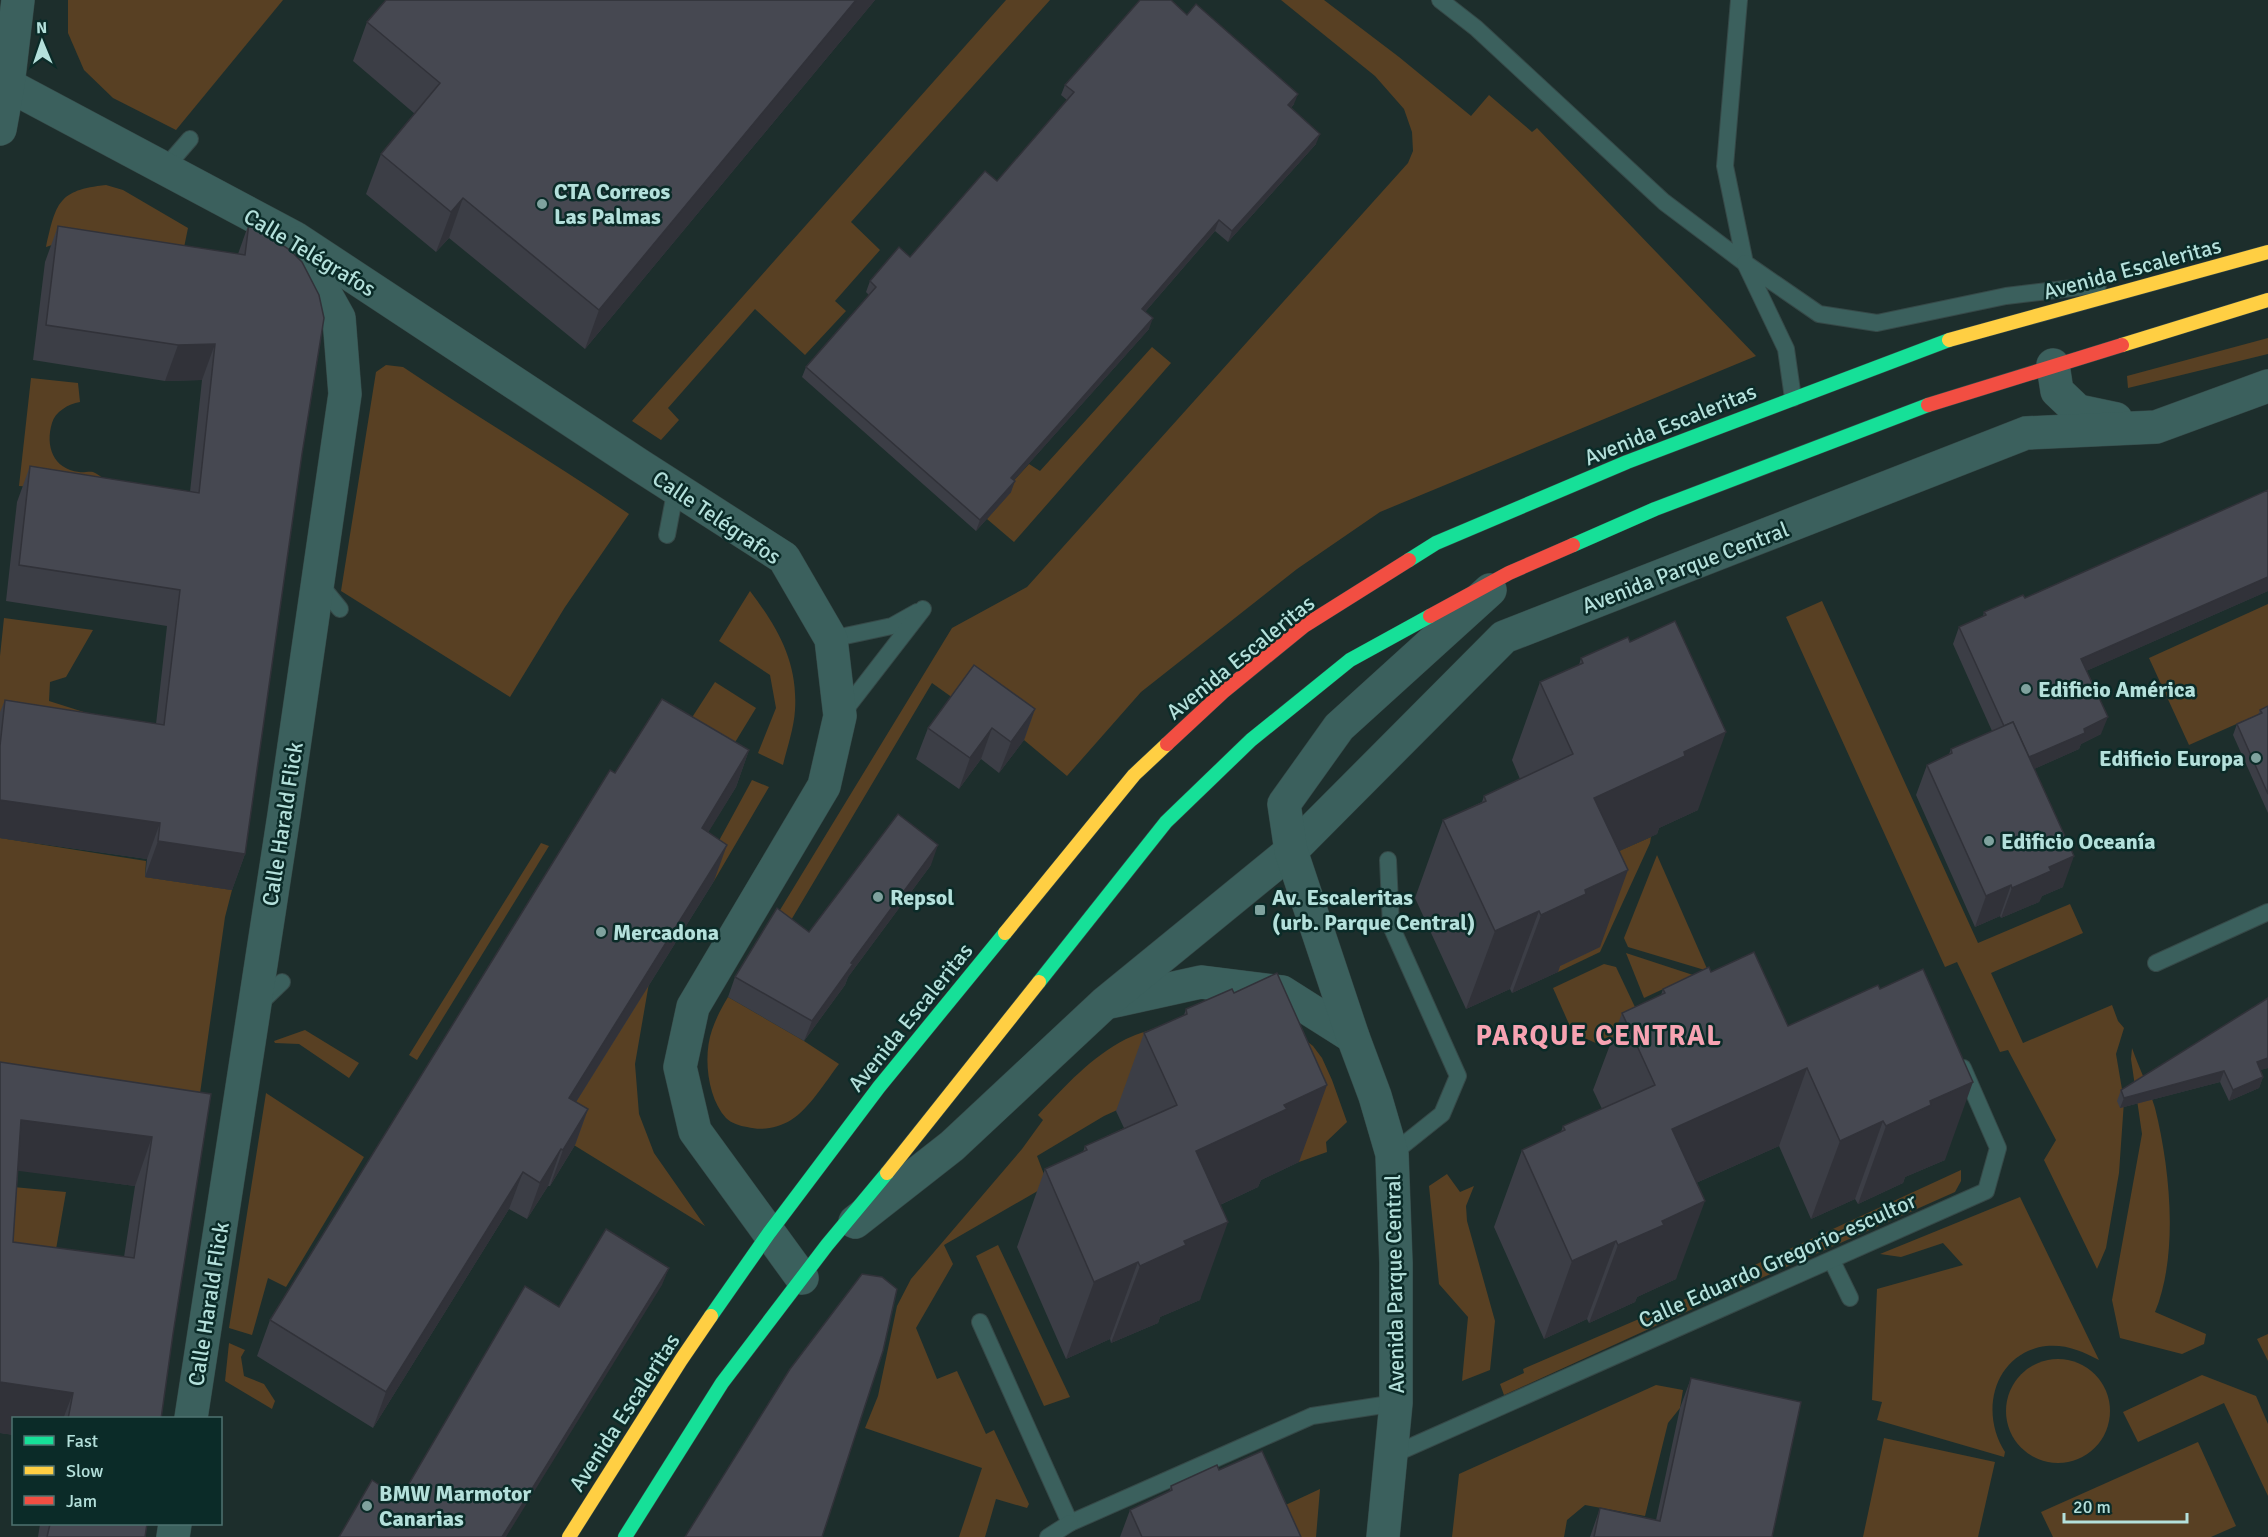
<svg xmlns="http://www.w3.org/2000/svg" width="2268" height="1537" font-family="Signika,sans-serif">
<rect width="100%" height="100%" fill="#1d2e2c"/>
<!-- green -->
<g fill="#584023">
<polygon points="68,0 283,0 176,130 113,98 84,70 68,33"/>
<polygon points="1006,0 1050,0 851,222 880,250 835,301 846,311 805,355 755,309 668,408 679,420 661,440 632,421"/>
<polygon points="1281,0 1324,0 1399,57 1471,116 1489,95 1532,132 1537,128 1756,356 1380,512 1297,569 1141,692 1067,776 1024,740 953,698 932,683 781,937 769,928 952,628 1027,587 1408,163 1413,151 1412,132 1404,109 1375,76"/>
<path d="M106 185 123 190 188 228 179 272 52 245 46 247C56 203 58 190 106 185Z"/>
<polygon points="2268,338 2268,354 2128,388 2127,376"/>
<polygon points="1152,347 1171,363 1014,542 987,519 1011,492 1007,488 1029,464 1040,471"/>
<path d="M386 365 403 367C477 417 555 463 629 514L565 607 510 697 341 591 376 372Z"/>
<path d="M31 378 78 383 80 402C68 404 55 412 52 423 45 446 53 469 79 472 83 473 89 471 93 472 101 475 111 486 118 492L19 486Z"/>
<path d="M750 591C778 628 798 662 795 710 794 728 787 748 783 765L758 753 776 708 770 675 719 641Z"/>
<polygon points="1822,601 1978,943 2070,904 2083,933 1991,973 2023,1043 2112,1005 2118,1021 2124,1028 2116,1054 2124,1101 2119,1173 2106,1248 2097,1269 2044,1160 2056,1140 2008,1050 2000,1052 1957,962 1945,967 1786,617"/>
<polygon points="2268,604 2268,710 2189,745 2149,658"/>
<polygon points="4,618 93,630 66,677 50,682 49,701 90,714 0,720 0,656"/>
<polygon points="715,682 756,708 734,744 691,719"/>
<polygon points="752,780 769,787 714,881 689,864 715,848"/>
<polygon points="1651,837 1650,843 1600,952 1558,972 1556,967 1610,855"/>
<polygon points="0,838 146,861 145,877 232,890 225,917 193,1143 0,1113"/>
<polygon points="541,843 549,846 417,1060 409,1055"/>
<polygon points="1657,855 1708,971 1628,947 1624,938"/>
<polygon points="1626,953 1693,975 1644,998"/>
<polygon points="1604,964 1616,967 1643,1024 1598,1044 1573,1033 1553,988"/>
<polygon points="649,983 635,1064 639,1114 654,1153 705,1226 556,1134"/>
<path d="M728 997 804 1041 839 1064C826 1081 809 1109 791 1120 778 1128 762 1131 747 1127 740 1126 731 1123 726 1118 707 1097 703 1055 712 1030 716 1018 722 1007 728 997Z"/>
<path d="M1166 1024 1293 1030 1313 1046 1322 1058 1332 1080 1347 1122 1326 1142 1327 1152 1299 1162 1283 1129 1159 1091 1104 1116 1037 1156 1048 1185 944 1245 953 1264 916 1328 937 1379 957 1371 986 1434 994 1430 1029 1504 1027 1508 996 1499 985 1537H959L982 1468 865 1428 878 1396 897 1306 911 1279 1022 1149 1043 1120 1038 1115C1065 1086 1091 1057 1126 1039 1139 1033 1153 1029 1166 1024Z"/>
<polygon points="305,1030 359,1063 349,1078 299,1044 275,1043 274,1041"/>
<path d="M2132 1048C2139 1068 2149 1088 2155 1108 2170 1168 2179 1254 2155 1312L2206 1334 2204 1344 2182 1354 2120 1338 2112 1300 2142 1134 2131 1059Z"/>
<polygon points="266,1093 364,1157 286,1287 268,1278 252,1335 229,1328"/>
<polygon points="1961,1170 1961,1181 1955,1192 1703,1304 1696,1292"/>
<polygon points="1447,1174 1460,1192 1474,1186 1466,1206 1467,1221 1495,1321 1490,1370 1462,1381 1468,1317 1439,1284 1429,1186"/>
<polygon points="3,1186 66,1192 40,1341 0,1225"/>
<path d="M2020 1197 2099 1360C2082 1351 2066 1344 2046 1346 1994 1353 1979 1412 2005 1452L2004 1457 1877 1420 1882 1402 1872 1400 1877 1289 1963 1265 1943 1243 1901 1257 1880 1254Z"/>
<polygon points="998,1245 1070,1397 1044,1406 976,1256"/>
<polygon points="1690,1297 1697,1307 1504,1395 1500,1384 1524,1373 1523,1369"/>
<polygon points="2268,1334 2268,1361 2257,1339"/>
<polygon points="229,1343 245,1350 241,1357 244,1376 264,1384 275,1401 272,1409 225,1381"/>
<circle cx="2058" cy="1411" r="52"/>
<polygon points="2202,1375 2256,1396 2268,1424 2268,1496 2224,1403 2138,1442 2123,1412"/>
<polygon points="1656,1385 1683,1390 1680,1408 1668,1423 1645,1516 1585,1505 1567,1520 1564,1537 1452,1537 1459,1474"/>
<polygon points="1884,1438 1995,1462 1978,1537 1863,1537"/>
<polygon points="2198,1442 2236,1526 2211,1537 2053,1537 2041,1512"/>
<polygon points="1320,1489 1316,1537 1238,1537 1234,1529"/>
</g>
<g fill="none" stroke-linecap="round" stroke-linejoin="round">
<defs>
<g id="lane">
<polyline points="1440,0 1476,28 1664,202 1745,263 1725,166 1739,0"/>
<polyline points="164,169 190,139"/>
<polyline points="1793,398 1786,349 1745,263 1819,314 1877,323 2006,296 2098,285"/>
<polyline points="667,535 676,488"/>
<polyline points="318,582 340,609"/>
<polyline points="831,639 892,626 917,612"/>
<polyline points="841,715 923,609"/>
<polyline points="1388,860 1391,926 1458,1076 1442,1114 1392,1154"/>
<polyline points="2156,963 2268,912"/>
<polyline points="258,1005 282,982"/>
<polyline points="1832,1261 1850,1298"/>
<polyline points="980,1322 1070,1523 1312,1416 1396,1403"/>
<polyline points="1392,1455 1986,1191 1998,1148 1963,1068"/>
<polyline points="1048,1537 1070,1523"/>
</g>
<g id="street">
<polyline points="8,85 295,238 639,465 784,558 831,639 840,716 824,786 693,1007 680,1067 695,1131 802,1278"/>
<polyline points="0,129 8,85 18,0"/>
<polyline points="2053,365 2057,391 2078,411 2116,419"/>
<polyline points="1110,1002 1201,982 1282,992 1353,1037"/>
<polyline points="855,1222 952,1146 1105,1003 1291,851 1504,637 2026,433 2156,427 2268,386"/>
<polyline points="191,1418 284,815 345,394 339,318 297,243"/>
<polyline points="173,1537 175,1524"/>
<polyline points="1383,1537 1396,1403 1396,1263 1392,1154 1375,1096 1353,1037 1291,851 1284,804 1339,727 1490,590"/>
</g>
<g id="fast">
<polyline points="1573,545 1655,509 1928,405"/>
<polyline points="1409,560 1436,543 1627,462 1949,340"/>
<polyline points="1039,982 1166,822 1251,740 1350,660 1430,616"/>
<polyline points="711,1316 769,1233 879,1087 1005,933"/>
<polyline points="625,1537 722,1383 827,1245 887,1173"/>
</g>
<g id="slow">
<polyline points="1949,340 2268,252"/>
<polyline points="2122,345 2268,300"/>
<polyline points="1005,933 1134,775 1167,744"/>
<polyline points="887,1173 1039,982"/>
<polyline points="569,1537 681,1360 711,1316"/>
</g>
<g id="jam">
<polyline points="1928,405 2122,345"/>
<polyline points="1430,616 1509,573 1573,545"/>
<polyline points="1167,744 1223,692 1304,626 1409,560"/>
</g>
</defs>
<!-- lane casing -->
<use href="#lane" stroke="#364948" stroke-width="18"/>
<!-- street casing -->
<use href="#street" stroke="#364948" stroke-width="34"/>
<!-- fast casing -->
<use href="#fast" stroke="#364948" stroke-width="15"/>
<!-- slow casing -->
<use href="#slow" stroke="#364948" stroke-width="15"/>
<!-- jam casing -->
<use href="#jam" stroke="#364948" stroke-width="15"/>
<!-- lane -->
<use href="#lane" stroke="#3b605d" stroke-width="16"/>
<!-- street -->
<use href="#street" stroke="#3b605d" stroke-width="33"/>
<!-- fast -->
<use href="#fast" stroke="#16e098" stroke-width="14"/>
<!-- slow -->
<use href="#slow" stroke="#ffcf43" stroke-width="14"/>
<!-- jam -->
<use href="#jam" stroke="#f24e42" stroke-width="14"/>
</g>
<!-- wall -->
<g fill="#3c3e46" fill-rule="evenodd">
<polygon points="875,0 585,349 449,238 436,252 366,194 381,154 415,114 353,61 367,22"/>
<polygon points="1187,15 1294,104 1291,108 1316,144 1228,242 1215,231 1145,312 1149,329 1014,480 1011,492 976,531 802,377 806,367 869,295 866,292 870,281 910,257 997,181 1067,100 1061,95 1065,85"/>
<polygon points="249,223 302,454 245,854 232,890 145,877 147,859 0,838 0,712 5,700 156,724 167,626 6,601 17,502 30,466 190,492 202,380 165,381 33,360 45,262 58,226 238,254"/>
<polygon points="2268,591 2086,671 2101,734 2081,744 2079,749 2034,769 2063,887 2042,896 2039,902 2001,918 2000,916 1975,927 1916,795 1927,765 1949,754 1951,749 1992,731 1953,644 1959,627 1983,616 1984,612 2025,598"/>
<polygon points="1581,658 1698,810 1659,828 1657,834 1619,851 1600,947 1560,966 1558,972 1512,993 1510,989 1466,1009 1415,898 1443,820 1482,802 1484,796 1520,779 1512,760 1540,682 1579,665"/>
<polygon points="2268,706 2268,813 2233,735 2237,724 2258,715 2260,710"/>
<polygon points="1035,709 1024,740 999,773 981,759 959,789 916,759 928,728"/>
<polygon points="749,750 736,787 708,832 714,881 576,1102 588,1109 575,1145 550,1186 548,1186 527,1219 509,1209 373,1428 257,1356 270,1320 615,773"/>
<polygon points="931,865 848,977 845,985 804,1041 728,997 735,977 809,932"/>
<polygon points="1711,972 1788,1026 1945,1160 1905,1177 1903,1183 1858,1204 1855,1199 1811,1219 1779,1146 1696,1183 1676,1279 1637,1297 1635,1302 1589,1323 1587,1319 1544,1339 1494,1227 1522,1150 1561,1132 1563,1126 1602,1109 1593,1090 1622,1013 1661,995 1663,989"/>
<polygon points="2268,998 2268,1068 2260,1070 2263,1077 2259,1088 2229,1101 2220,1082 2120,1108 2117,1101 2121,1090"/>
<polygon points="1186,1009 1299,1162 1261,1180 1258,1187 1220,1205 1200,1300 1160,1317 1158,1323 1111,1343 1110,1339 1066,1359 1017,1247 1045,1169 1083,1152 1085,1146 1124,1128 1116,1111 1144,1033 1184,1015"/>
<path d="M0 1062 211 1094 173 1334 161 1419H14V1435L0 1433ZM18 1170 135 1186 124 1257 13 1242Z"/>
<polygon points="1691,1378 1772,1537 1590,1537 1600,1508 1656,1520 1680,1408"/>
<polygon points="1219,1470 1301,1537 1120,1537 1130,1510 1169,1492 1171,1486"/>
<polygon points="40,1524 147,1524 145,1537 38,1537"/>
</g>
<!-- shaded-wall -->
<g fill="#313239">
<polygon points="856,0 875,0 585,349 599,310"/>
<polygon points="1298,94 1294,104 1284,115 1288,105"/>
<polygon points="1320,134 1316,144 1228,242 1232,231"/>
<polygon points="463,198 449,238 436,252 451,212"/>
<polygon points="1219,220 1215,231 1138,320 1142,309"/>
<polygon points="1153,318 1149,329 1007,488 1011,478"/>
<polygon points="215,344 202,380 165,381 178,345"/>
<polygon points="1015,481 1011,492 976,531 980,520"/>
<polygon points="2268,577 2268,591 2075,676 2081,659"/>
<polygon points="1035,709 1024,740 999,773 1011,742"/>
<polygon points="2108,717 2101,734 2081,744 2079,749 2014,778 2020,761"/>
<polygon points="992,728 981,759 959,789 970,758"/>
<polygon points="1726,732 1698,810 1659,828 1657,834 1566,875 1594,798 1684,752"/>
<polygon points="749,750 736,787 689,864 702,828"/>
<polygon points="0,800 160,823 147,859 0,838"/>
<polygon points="158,841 245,854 232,890 145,877"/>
<polygon points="727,845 714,881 556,1134 569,1098"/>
<polygon points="938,845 931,865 848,977 845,985 804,1041 812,1021 851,963"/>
<polygon points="2074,856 2063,887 2042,896 2039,902 2001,918 2012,888 2049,867"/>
<polygon points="1628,870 1600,947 1560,966 1558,972 1512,993 1541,915 1585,890"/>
<polygon points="2011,885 2000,916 1975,927 1986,896"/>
<polygon points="1539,911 1510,989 1466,1009 1495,931"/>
<polygon points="2268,1058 2268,1068 2253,1072 2257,1062"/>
<polygon points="1807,1068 1779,1146 1644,1206 1672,1129"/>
<polygon points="2224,1071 2220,1082 2120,1108 2124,1098"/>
<polygon points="2263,1077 2259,1088 2229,1101 2233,1090"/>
<polygon points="1973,1082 1945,1160 1905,1177 1903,1183 1858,1204 1886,1126 1930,1101"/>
<polygon points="1327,1085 1299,1162 1261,1180 1258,1187 1168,1229 1196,1151 1284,1105"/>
<polygon points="588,1109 575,1145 550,1186 563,1150"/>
<polygon points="21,1120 152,1137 135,1186 4,1169"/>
<polygon points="1883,1121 1855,1199 1811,1219 1840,1141"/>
<polygon points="561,1149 548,1186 527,1219 540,1183"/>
<polygon points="523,1172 509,1209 373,1428 386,1392"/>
<polygon points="1705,1201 1676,1279 1637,1297 1635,1302 1589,1323 1618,1245 1662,1221"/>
<polygon points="1228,1222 1200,1300 1160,1317 1158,1323 1111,1343 1140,1266 1184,1241"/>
<polygon points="1616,1241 1587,1319 1544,1339 1572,1261"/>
<polygon points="1138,1262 1110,1339 1066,1359 1094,1282"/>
<polygon points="669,1268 662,1285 506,1537 502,1537"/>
<polygon points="0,1382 73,1393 63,1419 14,1419 14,1435 0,1433"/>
</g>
<!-- building -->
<g fill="#464851" stroke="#313239" stroke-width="1.5" fill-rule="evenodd">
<polygon points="386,0 856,0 599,310 463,198 451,212 381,154 440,83 367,22"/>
<polygon points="1140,0 1171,0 1187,15 1196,4 1298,94 1288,105 1320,134 1232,231 1219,220 1142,309 1153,318 1011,478 1015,481 980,520 806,367 876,287 870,281 899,247 910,257 985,171 997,181 1074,92 1065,85"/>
<polygon points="249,223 290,250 302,262 319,295 324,318 302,454 245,854 158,841 160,823 0,800 0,746 5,700 164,725 180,590 19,565 30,466 199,493 215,344 178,345 46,325 58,226 245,255"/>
<polygon points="2268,490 2268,577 2081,659 2108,717 2084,729 2085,733 2029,757 2013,722 2004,726 1959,627 1986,615 1984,612 2023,595 2025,598"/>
<polygon points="1675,621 1726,732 1684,752 1685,756 1594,798 1628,870 1585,890 1586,894 1541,915 1539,911 1495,931 1443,820 1486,801 1484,796 1573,754 1540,682 1583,663 1581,658 1628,637 1630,642"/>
<polygon points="974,665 1035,709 1011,742 992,728 970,758 928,728"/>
<polygon points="662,699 749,750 702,828 727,845 569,1098 588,1109 563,1150 561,1149 540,1183 523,1172 386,1392 270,1320 610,770 615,773"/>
<polygon points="2268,706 2268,794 2237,724 2262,713 2260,710"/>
<polygon points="2013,722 2074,856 2049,867 2051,871 2012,888 2011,885 1986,896 1927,765 1952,753 1951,749"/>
<polygon points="898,814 938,845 851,963 853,964 812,1021 735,977 777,908 809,932"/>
<polygon points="1754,952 1788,1026 1878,985 1880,989 1923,969 1973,1082 1930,1101 1931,1105 1886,1126 1883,1121 1840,1141 1807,1068 1672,1129 1705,1201 1662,1221 1664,1225 1618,1245 1616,1241 1572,1261 1522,1150 1565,1130 1563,1126 1655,1085 1622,1013 1665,993 1663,989 1709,967 1711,972"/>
<polygon points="1277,973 1327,1085 1284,1105 1287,1109 1196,1151 1228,1222 1184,1241 1186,1245 1140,1266 1138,1262 1094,1282 1045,1169 1087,1150 1085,1146 1177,1105 1144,1033 1187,1014 1186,1009 1232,989 1234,993"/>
<polygon points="2268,998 2268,1058 2257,1062 2263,1077 2233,1090 2224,1071 2124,1098 2121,1090"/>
<path d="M0 1062 211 1094 173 1334 161 1419H68L73 1393 0 1382ZM21 1120 152 1137 134 1258 13 1242Z"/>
<polygon points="606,1229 669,1268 502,1537 339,1537 372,1480 400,1499 525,1286 559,1307"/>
<polygon points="862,1274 882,1277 897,1289 883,1351 822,1537 685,1537 790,1369"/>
<polygon points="1691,1378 1801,1402 1772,1537 1594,1537 1600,1508 1660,1521"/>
<polygon points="1262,1451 1301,1537 1142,1537 1130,1510 1172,1490 1171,1486 1217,1465 1219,1470"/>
<polygon points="50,1524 147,1524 145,1537 47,1537"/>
</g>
<!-- markers -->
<g fill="#7fa29e" stroke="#0b2b28" stroke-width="2">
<circle cx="542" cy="204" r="6"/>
<circle cx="2026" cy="689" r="6"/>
<circle cx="2256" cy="758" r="6"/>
<circle cx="1989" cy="841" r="6"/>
<circle cx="878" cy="897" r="6"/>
<rect x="1254" y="904" width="12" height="12" rx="3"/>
<circle cx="601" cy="932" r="6"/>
<circle cx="367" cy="1506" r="6"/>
</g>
<g text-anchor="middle" stroke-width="5" stroke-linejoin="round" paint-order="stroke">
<!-- poi labels -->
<g font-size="22" font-weight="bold" fill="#b4e0db" stroke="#0b2b28" text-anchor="start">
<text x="554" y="199">CTA Correos<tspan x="554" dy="25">Las Palmas</tspan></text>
<text x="2038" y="697">Edificio América</text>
<text x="2244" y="766" text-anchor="end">Edificio Europa</text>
<text x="2001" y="849">Edificio Oceanía</text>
<text x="890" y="905">Repsol</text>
<text x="1272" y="905">Av. Escaleritas<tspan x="1272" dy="25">(urb. Parque Central)</tspan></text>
<text x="613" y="940">Mercadona</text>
<text x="379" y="1501">BMW Marmotor<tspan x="379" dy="25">Canarias</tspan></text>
</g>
<!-- street labels -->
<g font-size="22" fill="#b4e0db" stroke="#0b2b28">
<text transform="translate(310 252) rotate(31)" y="8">Calle Telégrafos</text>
<text transform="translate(2132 268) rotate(-15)" y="8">Avenida Escaleritas</text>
<text transform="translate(1670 424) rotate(-22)" y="8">Avenida Escaleritas</text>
<text transform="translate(717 517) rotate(34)" y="8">Calle Telégrafos</text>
<text transform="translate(1685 567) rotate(-21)" y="8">Avenida Parque Central</text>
<text transform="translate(1240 657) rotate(-39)" y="8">Avenida Escaleritas</text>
<text transform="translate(282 824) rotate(-81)" y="8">Calle Harald Flick</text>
<text transform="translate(910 1017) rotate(-51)" y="8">Avenida Escaleritas</text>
<text transform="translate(1777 1260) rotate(-24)" y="8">Calle Eduardo Gregorio-escultor</text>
<text transform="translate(1394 1284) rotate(-91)" y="8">Avenida Parque Central</text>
<text transform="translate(208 1304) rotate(-81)" y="8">Calle Harald Flick</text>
<text transform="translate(624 1412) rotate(-57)" y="8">Avenida Escaleritas</text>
</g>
<!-- district labels -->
<g font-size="28" font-weight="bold" letter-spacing="1.5" fill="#f6a3b2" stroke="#0b2b28">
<text x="1599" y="1045">PARQUE CENTRAL</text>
</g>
</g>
<!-- legend -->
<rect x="12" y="1417" width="210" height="108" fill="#0b2b28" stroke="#4f7370" stroke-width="1.5"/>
<rect x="24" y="1436" width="30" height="9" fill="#16e098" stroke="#4f7370" stroke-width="1.5"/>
<text x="66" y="1447" font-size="18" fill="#b4e0db">Fast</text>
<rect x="24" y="1466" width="30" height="9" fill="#ffcf43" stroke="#4f7370" stroke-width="1.5"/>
<text x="66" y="1477" font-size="18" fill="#b4e0db">Slow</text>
<rect x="24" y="1496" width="30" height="9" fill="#f24e42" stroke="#4f7370" stroke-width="1.5"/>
<text x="66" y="1507" font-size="18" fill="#b4e0db">Jam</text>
<!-- north arrow -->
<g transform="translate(42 42) rotate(358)" stroke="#0b2b28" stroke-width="4.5" paint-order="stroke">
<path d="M0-4.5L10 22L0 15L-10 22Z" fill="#b4e0db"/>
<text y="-9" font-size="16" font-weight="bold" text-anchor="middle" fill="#b4e0db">N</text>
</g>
<!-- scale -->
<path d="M2064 1513v9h123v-9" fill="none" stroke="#b4e0db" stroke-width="3"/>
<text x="2073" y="1513" font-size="18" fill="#b4e0db" stroke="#0b2b28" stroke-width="4.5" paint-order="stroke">20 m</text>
</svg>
